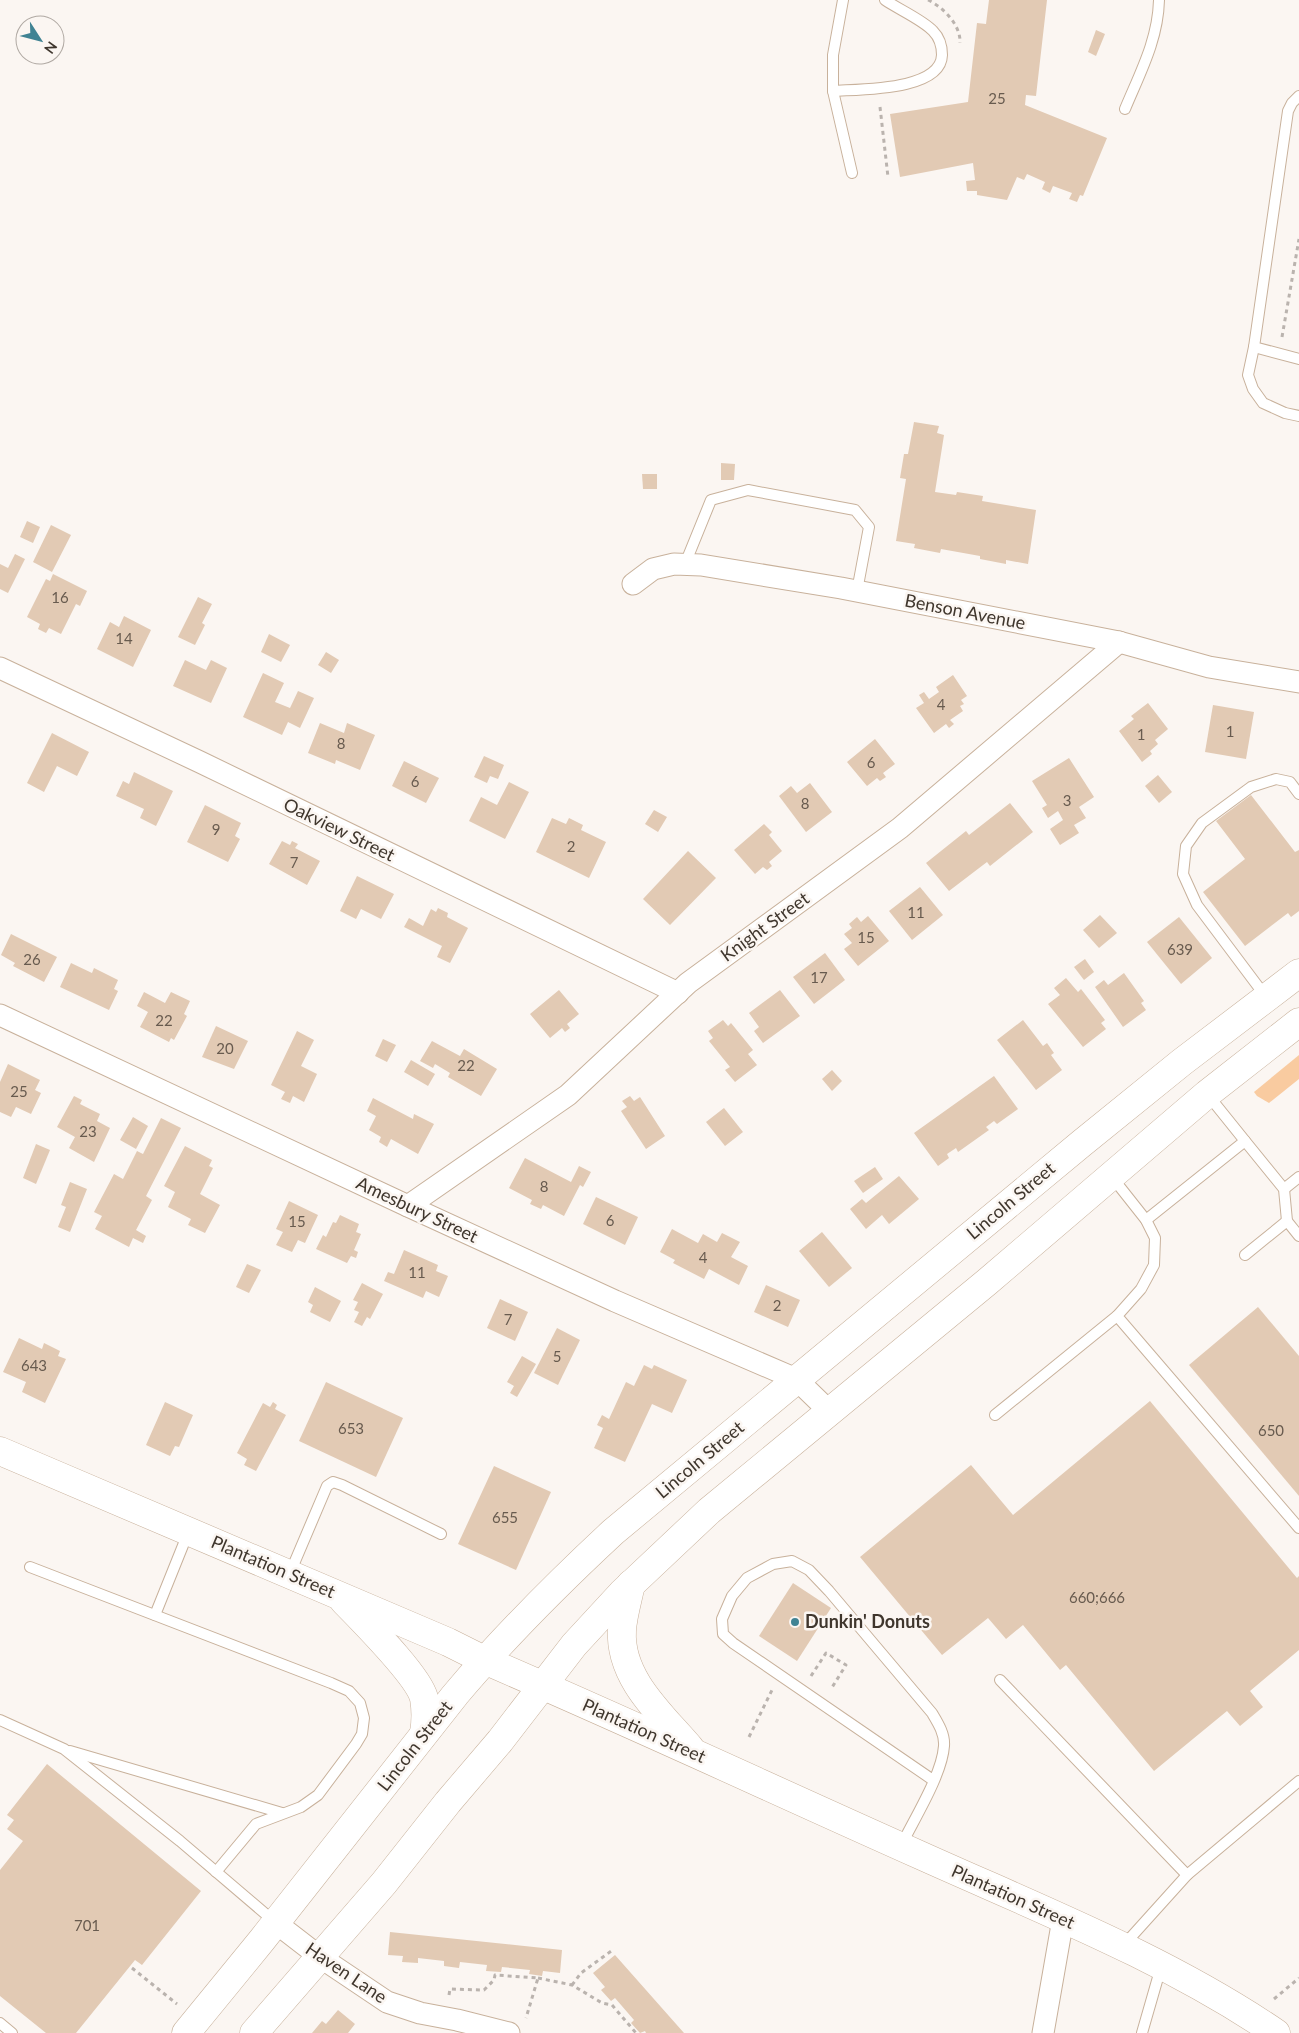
<svg xmlns="http://www.w3.org/2000/svg" width="1299" height="2033" font-family="Lato,sans-serif">
<rect width="100%" height="100%" fill="#fbf6f2"/>
<!-- green -->
<polygon fill="#f9cba0" points="1299,1055 1299,1079 1269,1103 1257,1096 1254,1092"/>
<!-- building -->
<g fill="#e2cab4">
<polygon points="989,0 1047,0 1036,96 1026,95 1025,105 1107,138 1083,196 1080,195 1077,202 1069,199 1072,193 1053,186 1050,193 1042,189 1045,182 1027,174 1024,180 1017,177 1007,200 977,195 977,191 967,191 966,181 975,180 973,163 900,177 890,114 968,102 977,23 986,24"/>
<polygon points="1096,30 1105,34 1096,56 1088,52"/>
<polygon points="914,422 939,426 937,433 944,435 935,492 956,495 957,492 983,496 982,501 1036,510 1028,564 1006,560 1006,564 980,559 980,556 941,549 940,553 914,548 915,544 896,541 906,479 900,478 904,454 908,454"/>
<polygon points="721,463 735,464 734,480 721,480"/>
<polygon points="642,474 657,474 657,489 643,489"/>
<polygon points="27,521 40,527 33,543 20,537"/>
<polygon points="51,525 71,535 52,572 33,562"/>
<polygon points="15,554 25,559 8,593 0,589 0,564 8,568"/>
<polygon points="53,574 87,591 80,606 76,604 61,634 49,628 46,633 38,629 40,624 27,617 46,579 50,581"/>
<polygon points="198,597 212,604 202,623 205,625 195,645 178,637"/>
<polygon points="124,616 151,630 133,667 97,649 110,622 119,627"/>
<polygon points="269,634 290,645 281,662 261,652"/>
<polygon points="326,652 339,660 331,673 318,665"/>
<polygon points="185,660 206,670 211,660 227,668 211,703 173,686"/>
<polygon points="263,673 284,683 275,702 290,708 298,691 314,698 300,728 288,722 282,735 243,717"/>
<polygon points="953,675 967,696 961,700 964,704 960,706 963,711 950,720 954,724 949,728 946,724 934,733 916,708 924,703 919,695 924,692 929,699 939,692 936,687"/>
<polygon points="1148,703 1168,729 1155,740 1158,744 1150,751 1152,754 1142,762 1119,731 1134,719 1131,716"/>
<polygon points="1213,705 1254,712 1246,759 1205,752"/>
<polygon points="320,723 344,733 347,723 375,735 360,770 336,760 335,764 308,753"/>
<polygon points="52,733 89,752 77,776 57,766 44,792 27,783"/>
<polygon points="875,739 895,764 883,773 886,777 880,781 877,778 867,786 847,762"/>
<polygon points="484,756 504,765 498,779 490,776 487,783 474,777"/>
<polygon points="1069,758 1094,797 1079,807 1086,818 1074,825 1079,833 1060,845 1050,829 1063,820 1058,811 1048,818 1042,808 1047,805 1032,781"/>
<polygon points="404,761 439,778 426,803 392,786"/>
<polygon points="134,772 173,791 156,826 140,818 144,809 116,796 123,781 129,784"/>
<polygon points="1158,775 1172,792 1159,803 1145,786"/>
<polygon points="509,782 529,792 505,839 469,821 481,797 497,805"/>
<polygon points="810,783 832,812 806,832 779,796 791,786 797,793"/>
<polygon points="1251,795 1295,852 1299,850 1299,911 1291,917 1288,913 1245,946 1203,892 1245,859 1216,821"/>
<polygon points="1010,803 1033,832 990,866 987,862 949,891 926,863 966,831 969,835"/>
<polygon points="205,805 241,823 235,836 240,839 228,862 187,842"/>
<polygon points="654,810 667,817 658,832 645,824"/>
<polygon points="552,818 566,824 569,818 583,825 581,830 606,842 589,878 536,852"/>
<polygon points="764,824 772,832 769,835 782,851 769,862 772,866 767,870 763,867 755,874 734,850"/>
<polygon points="282,841 290,845 292,841 298,844 295,848 320,861 307,885 269,864"/>
<polygon points="688,851 716,878 670,925 643,899"/>
<polygon points="357,876 394,894 381,919 361,909 356,919 340,911"/>
<polygon points="920,887 943,915 912,940 889,911"/>
<polygon points="438,908 448,913 447,917 468,928 450,963 437,957 442,946 404,927 409,918 423,926 431,909 436,912"/>
<polygon points="1100,915 1117,933 1099,948 1083,930"/>
<polygon points="868,916 889,941 858,966 844,949 852,943 844,934 852,928 849,924 857,917 861,922"/>
<polygon points="1179,917 1212,958 1181,984 1147,942"/>
<polygon points="11,934 57,957 44,982 13,966 15,963 1,955"/>
<polygon points="825,953 845,980 814,1004 793,977"/>
<polygon points="1085,959 1094,972 1084,980 1074,967"/>
<polygon points="71,963 92,973 94,968 118,980 114,989 118,991 109,1010 60,987"/>
<polygon points="1124,973 1144,1001 1141,1003 1146,1010 1123,1027 1095,987 1104,980 1108,985"/>
<polygon points="1066,978 1078,992 1081,989 1105,1020 1101,1023 1106,1029 1083,1047 1048,1004 1060,995 1054,988"/>
<polygon points="559,990 579,1014 567,1024 570,1028 565,1032 562,1028 550,1038 530,1014"/>
<polygon points="780,990 800,1016 763,1043 754,1031 759,1027 749,1013"/>
<polygon points="144,992 165,1003 171,992 190,1001 184,1014 187,1016 174,1040 171,1038 169,1042 140,1027 148,1012 137,1006"/>
<polygon points="723,1020 728,1026 731,1023 753,1050 748,1054 757,1065 735,1082 725,1070 730,1067 709,1041 713,1038 708,1031"/>
<polygon points="1023,1020 1043,1046 1047,1043 1054,1053 1051,1055 1062,1070 1036,1090 997,1040"/>
<polygon points="216,1026 248,1041 234,1069 202,1057"/>
<polygon points="297,1031 314,1040 301,1066 317,1074 304,1102 293,1096 290,1103 281,1099 285,1092 271,1085"/>
<polygon points="383,1039 396,1045 387,1062 375,1056"/>
<polygon points="432,1041 460,1056 464,1049 497,1069 481,1096 448,1077 450,1073 435,1064 433,1068 420,1061"/>
<polygon points="411,1060 435,1074 428,1086 404,1072"/>
<polygon points="8,1064 40,1080 35,1090 41,1093 31,1114 16,1107 11,1117 0,1112 0,1082"/>
<polygon points="832,1070 842,1081 832,1091 822,1079"/>
<polygon points="994,1076 1018,1109 997,1124 994,1121 986,1127 989,1130 958,1152 956,1148 947,1154 949,1158 938,1166 914,1133"/>
<polygon points="74,1096 82,1100 80,1104 100,1114 97,1121 110,1128 94,1162 69,1148 75,1137 57,1127"/>
<polygon points="630,1096 634,1101 640,1097 665,1136 646,1149 621,1111 627,1107 622,1101"/>
<polygon points="373,1098 413,1119 414,1114 434,1124 418,1154 391,1139 387,1147 379,1142 381,1137 369,1130 376,1116 367,1111"/>
<polygon points="724,1108 743,1132 725,1146 706,1122"/>
<polygon points="133,1117 148,1126 136,1149 120,1140"/>
<polygon points="161,1118 181,1128 146,1196 152,1200 136,1230 146,1236 143,1243 133,1238 129,1247 95,1229 102,1216 94,1212 114,1174 123,1179 137,1151 143,1154"/>
<polygon points="36,1144 50,1150 36,1184 23,1178"/>
<polygon points="185,1146 212,1160 209,1166 213,1168 200,1194 220,1205 205,1233 188,1225 191,1219 168,1207 175,1192 164,1186"/>
<polygon points="525,1158 571,1182 579,1166 591,1172 583,1187 580,1185 564,1216 543,1205 541,1209 530,1204 532,1200 509,1188"/>
<polygon points="875,1167 883,1179 863,1193 854,1181"/>
<polygon points="899,1176 919,1199 889,1224 882,1215 866,1229 850,1209 862,1199 866,1203"/>
<polygon points="70,1182 87,1189 70,1232 58,1227 66,1207 61,1205"/>
<polygon points="596,1197 638,1217 625,1245 583,1224"/>
<polygon points="289,1201 318,1215 305,1243 298,1240 292,1252 276,1245 283,1232 276,1229"/>
<polygon points="340,1215 359,1224 356,1232 361,1234 354,1250 358,1252 356,1258 351,1256 347,1263 316,1249 323,1235 326,1237 333,1222 336,1223"/>
<polygon points="672,1229 698,1243 703,1234 717,1242 722,1233 740,1242 731,1257 748,1266 739,1285 709,1269 704,1279 673,1263 675,1260 660,1252"/>
<polygon points="822,1232 852,1268 829,1287 799,1251"/>
<polygon points="404,1250 438,1265 436,1271 448,1276 439,1297 426,1291 423,1298 384,1281 388,1272 394,1274"/>
<polygon points="247,1264 261,1270 249,1293 236,1287"/>
<polygon points="362,1283 383,1294 370,1319 367,1317 362,1326 354,1322 359,1312 354,1310 358,1302 353,1300"/>
<polygon points="766,1285 800,1300 788,1327 754,1312"/>
<polygon points="315,1287 341,1301 330,1322 310,1312 313,1305 308,1302"/>
<polygon points="500,1299 528,1312 515,1341 487,1328"/>
<polygon points="1258,1307 1299,1356 1299,1496 1189,1365"/>
<polygon points="557,1328 580,1340 558,1385 534,1373"/>
<polygon points="19,1338 42,1349 44,1343 60,1351 58,1356 66,1359 45,1403 22,1392 26,1382 3,1372"/>
<polygon points="522,1356 536,1364 517,1397 510,1393 514,1386 507,1382"/>
<polygon points="644,1365 652,1369 654,1365 687,1380 672,1413 652,1404 625,1462 594,1448 603,1428 597,1425 602,1415 609,1419 626,1382 634,1386"/>
<polygon points="326,1382 403,1418 376,1477 299,1441"/>
<polygon points="1150,1401 1297,1578 1299,1576 1299,1650 1250,1691 1263,1707 1240,1726 1227,1711 1154,1771 1066,1665 1060,1670 1023,1625 1006,1639 988,1618 942,1655 860,1557 971,1465 1013,1515"/>
<polygon points="165,1402 193,1415 179,1447 175,1446 170,1456 146,1445"/>
<polygon points="273,1402 277,1405 275,1409 286,1415 256,1471 244,1465 247,1459 237,1453 263,1403 270,1407"/>
<polygon points="494,1466 551,1492 516,1570 458,1544"/>
<polygon points="793,1583 831,1608 797,1661 759,1636"/>
<polygon points="47,1764 201,1891 142,1965 135,1960 76,2033 46,2033 0,1996 0,1870 23,1841 7,1829 14,1820 7,1815"/>
<polygon points="390,1932 562,1950 560,1973 543,1971 542,1976 529,1974 530,1970 502,1967 501,1972 486,1971 487,1965 460,1962 459,1968 444,1966 444,1961 418,1958 418,1963 402,1962 403,1956 388,1955"/>
<polygon points="615,1955 684,2033 646,2033 645,2031 640,2033 631,2023 634,2020 615,1998 611,2001 601,1990 605,1987 593,1973"/>
<polygon points="338,2010 355,2024 348,2033 312,2033 322,2021 326,2024"/>
</g>
<g fill="none" stroke-linecap="round" stroke-linejoin="round">
<defs>
<g id="lane">
<polyline points="843,0 833,55 833,91 852,173"/>
<path d="M833 91C859 89 941 91 942 55 942 45 940 38 933 31 923 20 898 9 885 0"/>
<polyline points="1299,96 1292,103 1288,111 1254,347 1299,359"/>
<path d="M1125 109C1140 73 1158 40 1159 0"/>
<polyline points="1254,347 1248,375 1253,389 1263,403 1285,413 1299,416"/>
<polyline points="685,564 711,500 748,490 855,510 869,527 857,591"/>
<polyline points="1266,997 1197,905 1183,874 1186,846 1202,823 1251,787 1276,779 1290,782 1299,794"/>
<polyline points="1245,1141 1284,1189 1287,1221 1299,1236"/>
<polyline points="1112,1177 1146,1220 1155,1238 1154,1265 1141,1289 1117,1316 1299,1528"/>
<polyline points="1284,1189 1299,1177"/>
<polyline points="1146,1220 1245,1141 1208,1095"/>
<polyline points="1245,1255 1287,1221"/>
<polyline points="995,1415 1117,1316"/>
<polyline points="30,1567 331,1683 349,1691 360,1703 364,1718 362,1734 356,1744 318,1795 301,1807 256,1824 216,1872"/>
<polyline points="290,1573 327,1486 333,1482 342,1485 441,1534"/>
<polyline points="155,1615 188,1533"/>
<polyline points="1000,1680 1187,1875"/>
<polyline points="0,1720 64,1749 180,1841 275,1922"/>
<polyline points="70,1751 282,1813"/>
<path d="M901 1846C914 1819 942 1775 944 1746 945 1734 938 1723 932 1713L829 1591 809 1570 792 1561 773 1564 747 1578 732 1596 722 1619 723 1634 733 1643 933 1780"/>
<polyline points="1123,1946 1187,1875 1299,1781"/>
<polyline points="0,2023 12,2033"/>
<polyline points="1142,2033 1161,1967"/>
</g>
<g id="street">
<polyline points="633,584 653,569 674,564 701,565 841,588 1119,642 1209,667 1299,682"/>
<polyline points="0,668 200,762 678,993"/>
<polyline points="0,1015 408,1206 615,1301 796,1379 829,1411"/>
<polyline points="408,1206 568,1095 688,983 900,828 1119,642"/>
<polyline points="276,1923 320,1957 387,2002 420,2013 457,2020 509,2033"/>
<polyline points="1043,2033 1063,1919"/>
</g>
<g id="secondary">
<path d="M0 1451 448 1642 484 1660C631 1723 776 1791 922 1856 1042 1910 1167 1959 1276 2033"/>
<path d="M631 1584C628 1599 623 1615 622 1630 619 1678 661 1714 690 1748"/>
<path d="M344 1601C363 1621 418 1675 424 1698 426 1710 426 1721 424 1733"/>
<path d="M186 2033 262 1940 455 1695C504 1637 557 1584 613 1532L1082 1143 1182 1062 1299 973"/>
<polyline points="254,2033 384,1883 448,1802 500,1741 574,1645 622,1593 709,1511 987,1282 1207,1094 1299,1022"/>
</g>
</defs>
<!-- lane casing -->
<use href="#lane" stroke="#c8b19b" stroke-width="12"/>
<!-- street casing -->
<use href="#street" stroke="#c8b19b" stroke-width="23"/>
<!-- secondary casing -->
<use href="#secondary" stroke="#c8b19b" stroke-width="29"/>
<!-- path -->
<g stroke="#bab3ae" stroke-width="3" stroke-dasharray="4 4" stroke-linecap="butt">
<path d="M928 0C943 7 961 25 960 43"/>
<polyline points="880,107 888,177"/>
<polyline points="1282,337 1299,239"/>
<polyline points="811,1676 826,1653 846,1665 831,1689"/>
<polyline points="749,1737 772,1690"/>
<polyline points="132,1968 177,2004"/>
<polyline points="538,1978 572,1985 602,2003 612,2005 636,2033"/>
<polyline points="572,1985 581,1973 614,1949"/>
<polyline points="449,1995 450,1989 484,1990 494,1980 495,1975 538,1978 526,2018"/>
<polyline points="1274,1999 1299,1978"/>
</g>
<!-- lane -->
<use href="#lane" stroke="#fff" stroke-width="10"/>
<!-- street -->
<use href="#street" stroke="#fff" stroke-width="21"/>
<!-- secondary -->
<use href="#secondary" stroke="#fff" stroke-width="28"/>
</g>
<!-- markers -->
<circle fill="#408393" stroke="#fbf6f2" stroke-width="2" cx="795" cy="1622" r="5"/>
<g text-anchor="middle" stroke-width="5" stroke-linejoin="round" paint-order="stroke">
<!-- number labels -->
<g font-size="15" fill="#685b4f">
<text x="997" y="104">25</text>
<text x="60" y="603">16</text>
<text x="124" y="644">14</text>
<text x="941" y="710">4</text>
<text x="1230" y="737">1</text>
<text x="1141" y="740">1</text>
<text x="341" y="749">8</text>
<text x="871" y="768">6</text>
<text x="415" y="787">6</text>
<text x="1067" y="806">3</text>
<text x="805" y="809">8</text>
<text x="216" y="835">9</text>
<text x="571" y="852">2</text>
<text x="294" y="868">7</text>
<text x="916" y="918">11</text>
<text x="866" y="943">15</text>
<text x="1180" y="955">639</text>
<text x="32" y="965">26</text>
<text x="819" y="983">17</text>
<text x="164" y="1026">22</text>
<text x="225" y="1054">20</text>
<text x="466" y="1071">22</text>
<text x="19" y="1097">25</text>
<text x="88" y="1137">23</text>
<text x="544" y="1192">8</text>
<text x="610" y="1226">6</text>
<text x="297" y="1227">15</text>
<text x="703" y="1263">4</text>
<text x="417" y="1278">11</text>
<text x="777" y="1311">2</text>
<text x="508" y="1325">7</text>
<text x="557" y="1362">5</text>
<text x="34" y="1371">643</text>
<text x="351" y="1434">653</text>
<text x="1271" y="1436">650</text>
<text x="505" y="1523">655</text>
<text x="1097" y="1603">660;666</text>
<text x="87" y="1931">701</text>
</g>
<!-- street labels -->
<g font-size="18" fill="#3f362d" stroke="#fbf6f2">
<text transform="translate(965 612) rotate(11)" y="6">Benson Avenue</text>
<text transform="translate(339 830) rotate(26)" y="6">Oakview Street</text>
<text transform="translate(765 927) rotate(-36)" y="6">Knight Street</text>
<text transform="translate(1011 1201) rotate(-40)" y="6">Lincoln Street</text>
<text transform="translate(417 1210) rotate(25)" y="6">Amesbury Street</text>
<text transform="translate(700 1460) rotate(-40)" y="6">Lincoln Street</text>
<text transform="translate(273 1567) rotate(23)" y="6">Plantation Street</text>
<text transform="translate(644 1731) rotate(24)" y="6">Plantation Street</text>
<text transform="translate(415 1746) rotate(-52)" y="6">Lincoln Street</text>
<text transform="translate(1013 1897) rotate(24)" y="6">Plantation Street</text>
<text transform="translate(346 1973) rotate(34)" y="6">Haven Lane</text>
</g>
<!-- poi labels -->
<g font-size="18" font-weight="bold" fill="#3f362d" stroke="#fbf6f2" text-anchor="start">
<text x="805" y="1628">Dunkin' Donuts</text>
</g>
</g>
<!-- north arrow -->
<g transform="translate(40 40) rotate(126)"><circle r="24" fill="#fbf6f2" stroke="#b0a9a3"/>
<path d="M0-4L9 19L0 12L-9 19Z" fill="#408393"/>
<text y="-8" font-size="14" font-weight="bold" text-anchor="middle" fill="#3f362d">N</text>
</g>
</svg>
